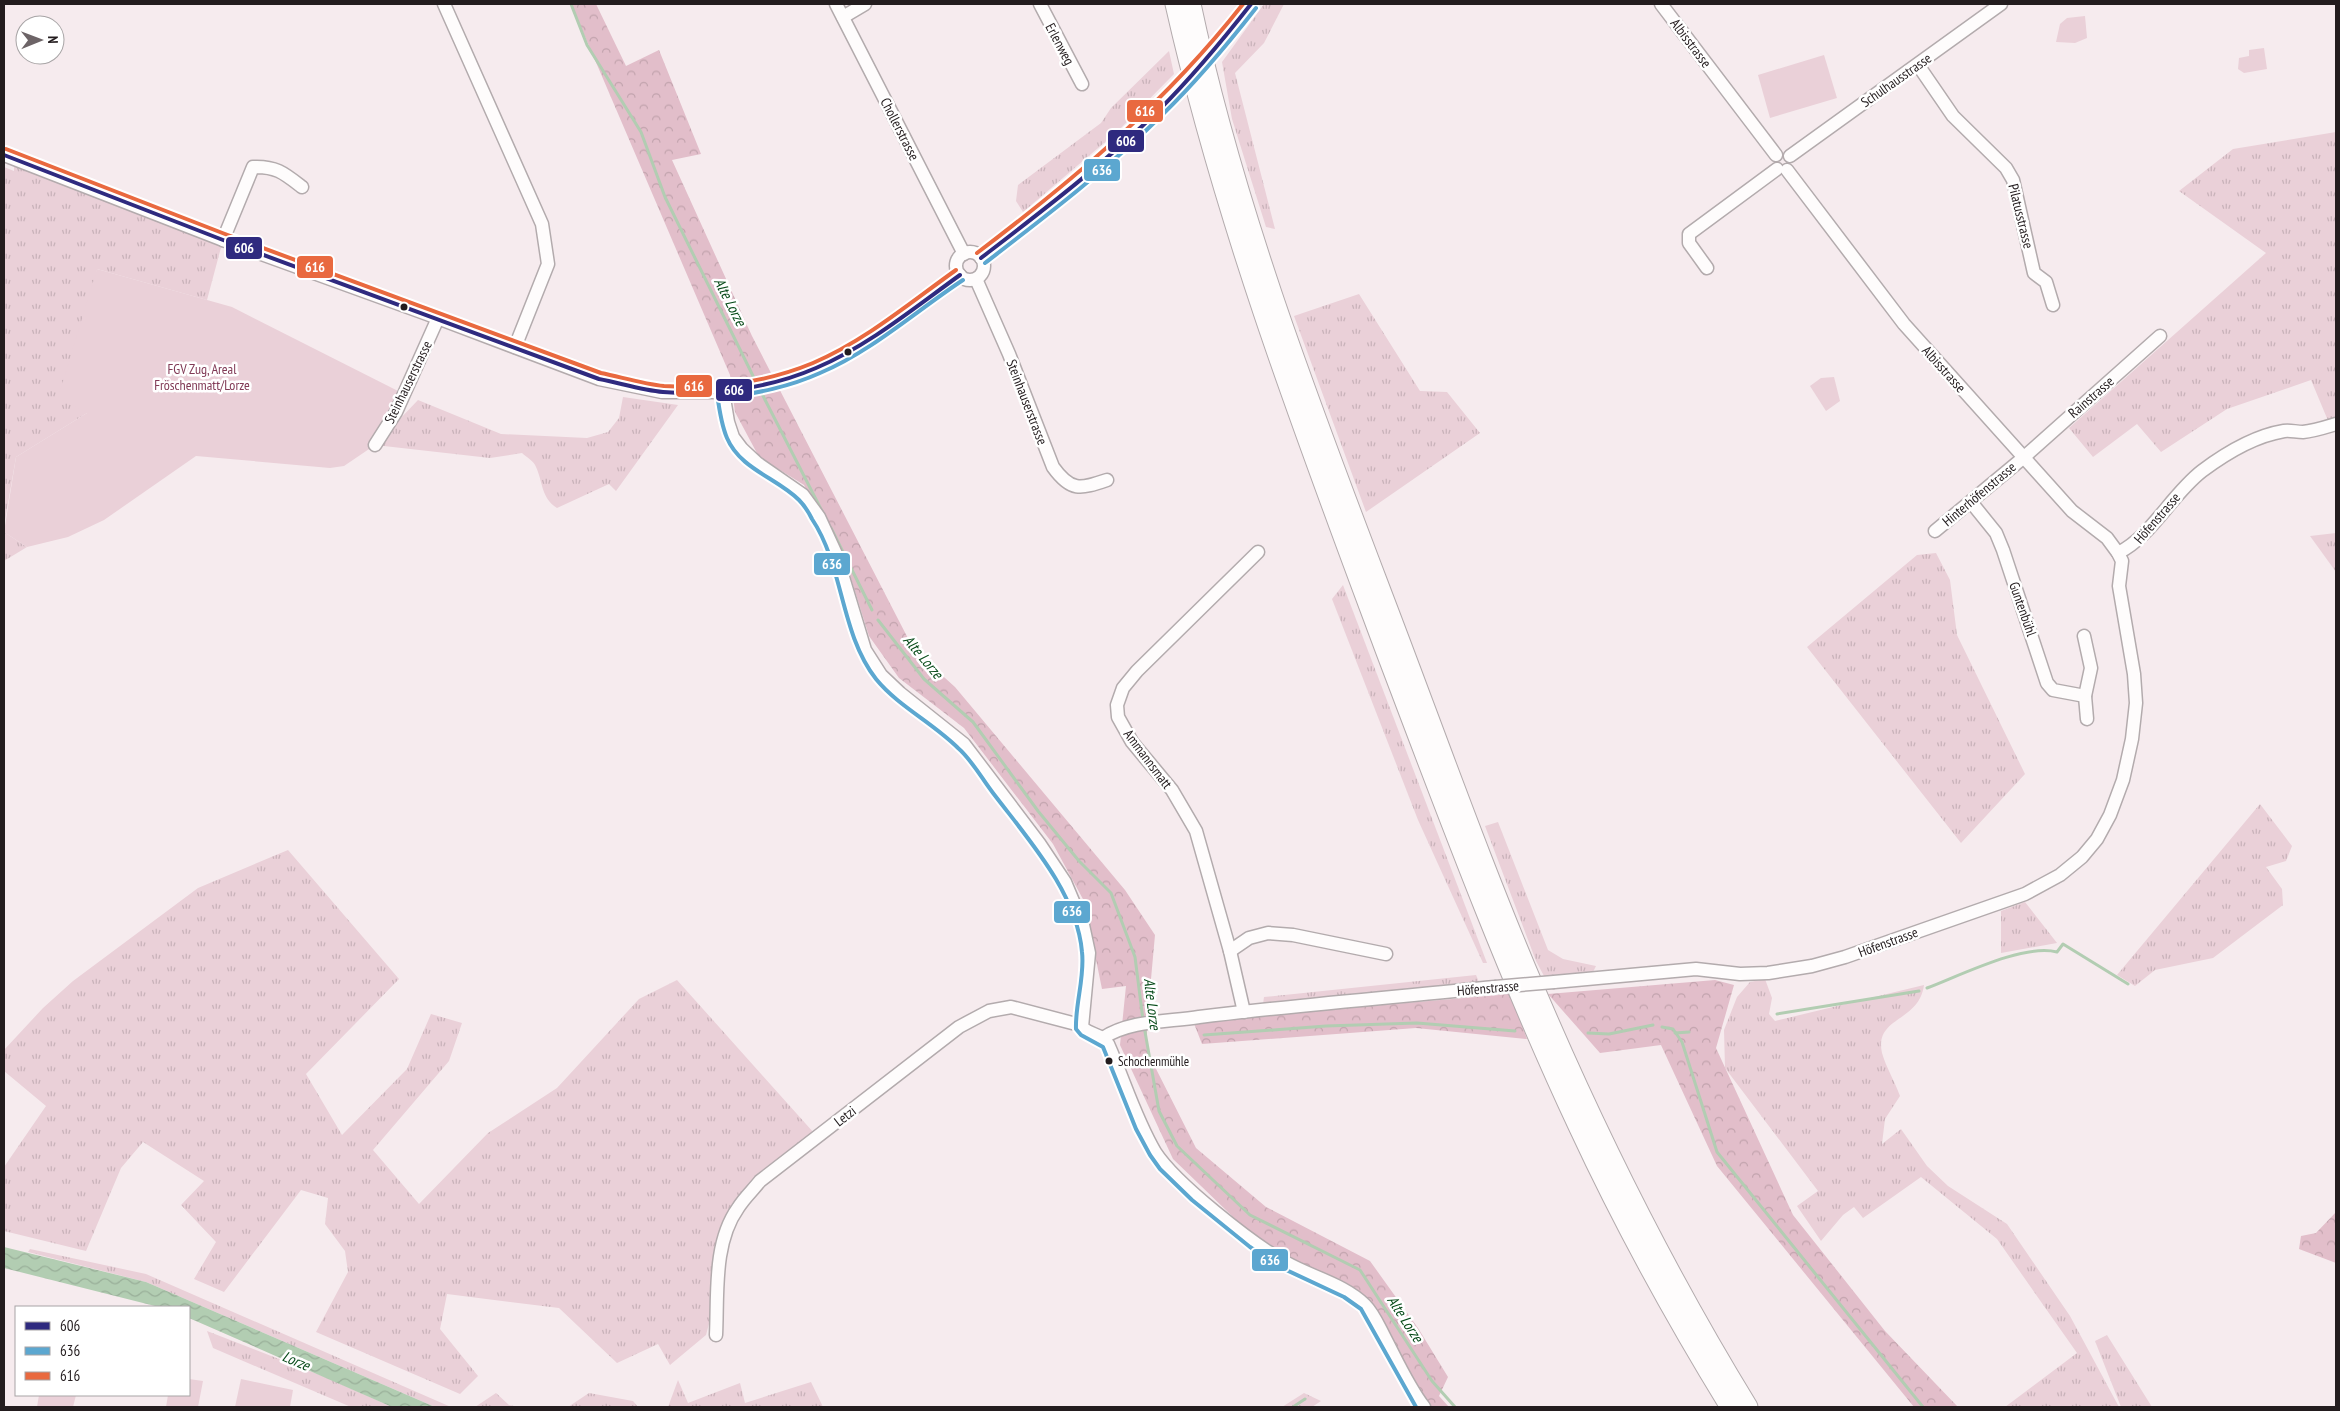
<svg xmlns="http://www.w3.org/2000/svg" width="2340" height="1411" font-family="'PT Sans Narrow',sans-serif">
<defs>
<pattern id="grass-tufts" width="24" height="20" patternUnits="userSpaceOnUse" patternTransform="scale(1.25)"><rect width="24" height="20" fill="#ead0d8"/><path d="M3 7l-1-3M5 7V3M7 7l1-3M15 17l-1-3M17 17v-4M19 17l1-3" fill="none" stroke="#c8b2b9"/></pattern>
<pattern id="forest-crowns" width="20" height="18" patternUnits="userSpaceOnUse" patternTransform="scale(1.25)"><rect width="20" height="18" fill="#e2beca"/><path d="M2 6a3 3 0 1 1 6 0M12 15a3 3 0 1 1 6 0" fill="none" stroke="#c2a3ad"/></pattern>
<pattern id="water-waves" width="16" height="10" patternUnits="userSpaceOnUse" patternTransform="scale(1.25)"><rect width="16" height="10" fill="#b2cdb2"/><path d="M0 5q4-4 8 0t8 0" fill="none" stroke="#99af99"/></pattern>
</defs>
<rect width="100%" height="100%" fill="#f6ebee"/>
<!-- grass -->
<g fill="url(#grass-tufts)">
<polygon points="1264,4 1284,4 1264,43 1235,73 1275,229 1266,227 1232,119 1222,62"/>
<polygon points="1169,51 1174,74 1118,131 1023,212 1016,201 1018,185 1101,123 1111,108"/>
<polygon points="2336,132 2336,421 2329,423 2311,380 2227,409 2161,452 2137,424 2093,457 2069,428 2266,253 2179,191 2233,149"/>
<polygon points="14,159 223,240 207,300 97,269 87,413 16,457 4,527 4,167 14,171"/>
<polygon points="1359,294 1420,391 1447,392 1480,433 1366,512 1294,316"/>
<path d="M623 397 678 405 616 491 609 484 557 508C541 498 543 482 536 467 534 461 526 457 522 453L490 458 375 445 418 400 501 434 587 438 608 432 619 418Z"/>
<polygon points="4,532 27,547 4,561"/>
<polygon points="2336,533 2336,572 2310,536"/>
<polygon points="1936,553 1950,580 1957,635 2025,774 1961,843 1807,647 1917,555"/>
<polygon points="1343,585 1487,963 1483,963 1418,820 1332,599"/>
<polygon points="2260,804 2292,846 2286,861 2266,867 2282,889 2283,905 2213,958 2155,970 2135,986 2117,975"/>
<polygon points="1498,822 1548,950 1563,959 1596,966 1593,972 1544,976 1536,961 1485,826"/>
<polygon points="288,850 399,979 306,1074 342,1135 407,1069 431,1014 462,1023 449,1061 373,1150 419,1204 488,1133 557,1088 639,999 677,980 814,1133 755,1178 733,1203 719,1237 710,1320 706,1335 670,1365 658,1344 617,1363 559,1308 447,1294 440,1329 478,1376 460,1394 316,1332 348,1272 345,1251 325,1224 328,1198 301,1190 224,1292 194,1279 216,1242 181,1205 204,1181 143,1142 121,1168 86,1251 4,1231 4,1167 46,1106 4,1071 4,1050 43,1008 73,981 198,888"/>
<polygon points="2025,902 2057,943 2001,953 2001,911"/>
<polygon points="1476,975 1479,982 1263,1004 1264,997"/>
<path d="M1765 979 1772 998 1769 1014 1775 1021 1924 985C1919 1023 1874 1016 1882 1053 1886 1067 1895 1082 1900 1096L1885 1119 1882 1144 1901 1129 1927 1166 1948 1186 2007 1224 2070 1316 2119 1407H2005L2077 1353 1997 1239 1921 1177 1863 1218 1854 1207 1843 1215 1821 1241 1797 1206 1818 1191 1725 1068 1724 1030 1737 997 1750 982Z"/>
<polygon points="30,1249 146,1274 451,1407 435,1407 146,1282 28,1252"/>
<polygon points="207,1331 325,1377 392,1407 351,1407 213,1348"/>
<polygon points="2107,1335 2152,1407 2121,1407 2095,1341"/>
<polygon points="678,1380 688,1403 740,1383 745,1403 811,1382 823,1407 668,1407"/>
<polygon points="496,1393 509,1405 519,1407 475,1407"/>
<polygon points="589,1393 633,1401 638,1407 568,1407"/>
<polygon points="1304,1393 1321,1401 1312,1407 1282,1407"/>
</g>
<!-- forest -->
<g fill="url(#forest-crowns)">
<polygon points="571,4 596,4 626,66 659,50 701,154 672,160 752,336 914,650 955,687 1125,890 1155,935 1147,1023 1147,1051 1196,1148 1266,1207 1370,1261 1418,1328 1448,1377 1439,1396 1449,1407 1432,1407 1390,1346 1371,1303 1257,1240 1173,1159 1120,1045 1126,986 1102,989 1084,901 1053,844 964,728 899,678 869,636 848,569 804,485 759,457 735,412 730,375"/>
<polygon points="1715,980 1734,985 1716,1048 1793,1215 1885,1331 1958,1407 1914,1407 1717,1166 1661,1045 1600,1053 1548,994"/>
<polygon points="1511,994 1527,1039 1416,1028 1202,1044 1193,1021"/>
<polygon points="2336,1212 2336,1263 2299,1249 2301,1236 2316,1233"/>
</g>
<!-- green -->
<g fill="#ead0d8">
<polygon points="2085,16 2087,38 2075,43 2056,42 2060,24 2067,18"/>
<polygon points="2264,48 2267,69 2244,73 2238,69 2239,58 2249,56 2249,50"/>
<polygon points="1824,55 1837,98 1770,118 1758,75"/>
<polygon points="97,269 232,307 404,394 375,445 344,466 330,468 196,456 104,520 68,537 27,547 4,532 16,457 87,413 58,398"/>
<polygon points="1834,377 1840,401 1826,411 1810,386 1821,378"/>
<polygon points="189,1379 203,1381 198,1407 166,1407 168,1395 189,1395"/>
<polygon points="241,1379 293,1390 290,1407 235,1407"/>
<polygon points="39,1395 76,1395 73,1407 37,1407"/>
</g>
<!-- water -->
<polygon fill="url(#water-waves)" points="4,1247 146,1282 435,1407 392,1407 189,1318 189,1307 159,1307 4,1268"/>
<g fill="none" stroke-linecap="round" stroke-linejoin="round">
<!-- stream -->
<g stroke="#b2cdb2" stroke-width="3">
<polyline points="571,4 587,45 641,132 665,197 756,382"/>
<polyline points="759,388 823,513"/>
<polyline points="831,528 872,610"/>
<polyline points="878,620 924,679 973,722 1038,811 1079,861 1111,893 1135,957 1143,1020"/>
<path d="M1927 988C1959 976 2024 943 2057 952L2063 944 2128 984"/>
<polyline points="1777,1014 1919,991"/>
<polyline points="1144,1026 1159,1111 1177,1146 1250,1215 1360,1270 1432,1381 1455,1407"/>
<polyline points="1662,1027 1673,1029 1682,1042 1717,1152 1923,1407"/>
<polyline points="1588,1033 1609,1034 1653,1025"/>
<polyline points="1675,1033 1689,1032"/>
<polyline points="1204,1035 1326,1026 1417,1023 1515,1031"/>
<polyline points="1293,1407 1305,1399"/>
</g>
<defs>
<g id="minor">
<polyline points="444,4 542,224 548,264 515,347"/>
<polyline points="836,4 964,254"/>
<polyline points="1040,4 1082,84"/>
<polyline points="1661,4 1776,155"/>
<polyline points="843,17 865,4"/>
<polyline points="1228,34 1251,4"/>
<polyline points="1918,65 1953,116 2006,168 2013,180 2034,273 2046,282 2053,305"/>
<polyline points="4,155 223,240 427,314 599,379 662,392 723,392 791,378 817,368 848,352 880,332 960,275"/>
<polyline points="1790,156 2001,4"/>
<path d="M223 240 253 167C276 166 284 173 302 187"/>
<circle cx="970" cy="266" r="14"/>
<polyline points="981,258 1086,178 1168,103"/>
<polyline points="1707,268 1689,243 1689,234 1777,169"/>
<path d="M976 279 1009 354 1053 467C1071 492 1080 489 1107 480"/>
<path d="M723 392 728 422 733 437 742 449 757 463 803 495 819 517 836 554 865 650 881 675 900 693 964 744 1039 843 1065 882 1083 925 1089 953 1082 1027C1089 1035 1102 1034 1108 1044 1124 1080 1135 1118 1155 1152 1175 1183 1252 1244 1285 1262 1311 1277 1344 1284 1365 1305 1374 1314 1379 1327 1385 1338 1397 1361 1408 1386 1424 1407"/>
<polyline points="375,445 396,412 438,318"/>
<polyline points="1971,502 1996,533 2003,550 2047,683 2053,690 2085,696 2091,668 2084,636"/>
<polyline points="1935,531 2023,458 2160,336"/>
<path d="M2118 553C2152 536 2171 495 2202 471 2226 453 2254 436 2284 431 2290 430 2296 432 2303 432 2314 431 2326 427 2336 424"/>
<polyline points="2085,696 2087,719"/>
<polyline points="1230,951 1249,938 1268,933 1293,935 1386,954"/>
<polyline points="1554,982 1696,969 1740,974 1768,973 1812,966 1845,957 2025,894 2060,875 2082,857 2097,839 2110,815 2123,780 2132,739 2136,703 2134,674 2119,586 2122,561 2118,553 2107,538 2072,511 1904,324 1787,170"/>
<polyline points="1244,1012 1230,951 1196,831 1172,790 1132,742 1118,717 1117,705 1123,688 1137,671 1258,552"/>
<path d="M1103 1038C1130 1020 1168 1022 1199 1017 1297 1005 1396 997 1495 987"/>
<path d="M716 1335C718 1294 713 1243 738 1208 744 1198 753 1190 760 1181L959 1027 989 1011 1011 1007 1076 1024 1081 1023"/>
</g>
<g id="highway">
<path d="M1175 4C1225 225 1305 435 1384 647 1445 808 1505 970 1578 1126 1623 1223 1674 1316 1730 1407"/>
<path d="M1191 4C1236 217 1317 422 1394 625 1441 749 1485 873 1537 994 1598 1137 1667 1275 1748 1407"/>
</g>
</defs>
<!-- minor casing -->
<use href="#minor" stroke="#b3abad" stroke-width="15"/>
<!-- highway casing -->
<use href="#highway" stroke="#b3abad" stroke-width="21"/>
<!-- minor -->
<use href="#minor" stroke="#fefcfc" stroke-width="12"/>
<!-- highway -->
<use href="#highway" stroke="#fefcfc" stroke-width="19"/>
<defs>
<g id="minor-bridge">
<polyline points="1168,103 1228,34"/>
<polyline points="1495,987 1554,982"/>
</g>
</defs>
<!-- minor-bridge casing -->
<use href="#minor-bridge" stroke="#b3abad" stroke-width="15" stroke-linecap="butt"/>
<!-- minor-bridge -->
<use href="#minor-bridge" stroke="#fefcfc" stroke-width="12"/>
<defs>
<g id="bus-1">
<path d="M4 155 223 240 599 379C620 383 642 390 663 392 713 396 770 388 816 368 868 346 914 308 960 275"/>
<path d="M981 258C1042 211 1104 164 1159 110 1192 77 1222 41 1251 4"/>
</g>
<g id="bus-2">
<path d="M985 263C1046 216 1108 169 1163 114 1197 81 1227 45 1256 8"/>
<path d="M717 393C719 408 721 424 727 438 740 469 777 478 799 500 804 505 809 513 812 519 844 567 840 633 876 679 898 706 933 723 958 748 972 760 982 779 993 793 1028 839 1077 893 1082 952 1085 977 1075 1004 1076 1029L1081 1035 1103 1047 1136 1129 1150 1155 1160 1169 1192 1200 1250 1247 1282 1268 1344 1297 1361 1309 1416 1407"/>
<path d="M724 398C757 393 789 387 820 373 872 351 916 311 963 280"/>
</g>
<g id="bus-3">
<path d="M6 149 225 234 601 373C621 377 643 384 664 386 714 389 767 382 813 363 865 341 911 302 956 270"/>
<path d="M977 253C1076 178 1166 102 1243 4"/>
</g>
</defs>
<!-- bus-1 casing -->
<use href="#bus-1" stroke="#fff" stroke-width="8"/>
<!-- bus-2 casing -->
<use href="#bus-2" stroke="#fff" stroke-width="8"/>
<!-- bus-3 casing -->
<use href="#bus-3" stroke="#fff" stroke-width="8"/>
<!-- bus-1 -->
<use href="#bus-1" stroke="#2f2a7f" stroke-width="4"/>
<!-- bus-2 -->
<use href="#bus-2" stroke="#5ca7d0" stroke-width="4"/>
<!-- bus-3 -->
<use href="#bus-3" stroke="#e9693f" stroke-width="4"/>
</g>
<!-- markers -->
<g fill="#231c1e" stroke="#fff" stroke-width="2">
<circle cx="404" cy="307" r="4.5"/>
<circle cx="848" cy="352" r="4.5"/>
<circle cx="1109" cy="1061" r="4.5"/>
</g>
<g text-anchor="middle" stroke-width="5" stroke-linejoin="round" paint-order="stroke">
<!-- bus labels -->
<g font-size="13" fill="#231c1e" stroke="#fff" text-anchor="start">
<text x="1118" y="1066">Schochenmühle</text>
</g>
<!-- street labels -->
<g font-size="14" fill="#231c1e" stroke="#fff">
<text transform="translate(1691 43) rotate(53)" y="5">Albisstrasse</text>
<text transform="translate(1060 44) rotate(62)" y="5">Erlenweg</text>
<text transform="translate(1896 80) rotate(-35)" y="5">Schulhausstrasse</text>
<text transform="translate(900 129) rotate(63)" y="5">Chollerstrasse</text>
<text transform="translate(2021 216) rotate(76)" y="5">Pilatusstrasse</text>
<text transform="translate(1944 369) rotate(48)" y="5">Albisstrasse</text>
<text transform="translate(408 382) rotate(-64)" y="5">Steinhauserstrasse</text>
<text transform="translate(2091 397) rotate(-41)" y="5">Rainstrasse</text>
<text transform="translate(1027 402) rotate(69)" y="5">Steinhauserstrasse</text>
<text transform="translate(1979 494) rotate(-40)" y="5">Hinterhöfenstrasse</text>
<text transform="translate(2157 518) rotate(-49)" y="5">Höfenstrasse</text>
<text transform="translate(2023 609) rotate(71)" y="5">Guntenbühl</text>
<text transform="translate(1148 759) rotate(53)" y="5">Ammannsmatt</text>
<text transform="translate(1888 942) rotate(-20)" y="5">Höfenstrasse</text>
<text transform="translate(1488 988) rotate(-5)" y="5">Höfenstrasse</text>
<text transform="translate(845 1116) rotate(-38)" y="5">Letzi</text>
</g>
<!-- park labels -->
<g font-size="14" fill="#813a56" stroke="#fff">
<text x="202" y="374">FGV Zug, Areal<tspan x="202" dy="16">Fröschenmatt/Lorze</tspan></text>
</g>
<!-- water labels -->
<g font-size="15" font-style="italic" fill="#074b19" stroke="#fff">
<text transform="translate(730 302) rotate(63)" y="5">Alte Lorze</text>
<text transform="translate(923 657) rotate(50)" y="5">Alte Lorze</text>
<text transform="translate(1152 1004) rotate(83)" y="5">Alte Lorze</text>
<text transform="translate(1405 1319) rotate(57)" y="5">Alte Lorze</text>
<text transform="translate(296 1361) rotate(23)" y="5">Lorze</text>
</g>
</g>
<g stroke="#fff" stroke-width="2">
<rect x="1126" y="99" width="38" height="24" rx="5" fill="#e9693f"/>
<rect x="1107" y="129" width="38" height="24" rx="5" fill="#2f2a7f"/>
<rect x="1083" y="158" width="38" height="24" rx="5" fill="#5ca7d0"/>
<rect x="225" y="236" width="38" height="24" rx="5" fill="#2f2a7f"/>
<rect x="296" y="255" width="38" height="24" rx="5" fill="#e9693f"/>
<rect x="675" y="374" width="38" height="24" rx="5" fill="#e9693f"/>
<rect x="715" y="378" width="38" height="24" rx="5" fill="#2f2a7f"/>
<rect x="813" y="552" width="38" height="24" rx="5" fill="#5ca7d0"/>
<rect x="1053" y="900" width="38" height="24" rx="5" fill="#5ca7d0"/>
<rect x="1251" y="1248" width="38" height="24" rx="5" fill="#5ca7d0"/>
</g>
<g font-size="14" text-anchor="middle" font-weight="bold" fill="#fff">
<text x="1145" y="116">616</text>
<text x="1126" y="146">606</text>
<text x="1102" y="175">636</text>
<text x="244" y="253">606</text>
<text x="315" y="272">616</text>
<text x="694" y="391">616</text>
<text x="734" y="395">606</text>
<text x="832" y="569">636</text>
<text x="1072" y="916">636</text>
<text x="1270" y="1265">636</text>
</g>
<!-- border -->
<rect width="2340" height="1411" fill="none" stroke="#231c1e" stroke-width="10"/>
<!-- legend -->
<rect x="15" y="1306" width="175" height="90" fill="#ffffff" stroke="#a7a4a5"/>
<rect x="25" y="1322" width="25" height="8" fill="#2f2a7f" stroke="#a7a4a5"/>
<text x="60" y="1331" font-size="15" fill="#231c1e">606</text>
<rect x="25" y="1347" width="25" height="8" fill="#5ca7d0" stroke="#a7a4a5"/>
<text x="60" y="1356" font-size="15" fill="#231c1e">636</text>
<rect x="25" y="1372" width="25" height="8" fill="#e9693f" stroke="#a7a4a5"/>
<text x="60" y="1381" font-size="15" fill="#231c1e">616</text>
<!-- north arrow -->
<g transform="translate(40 40) rotate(89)"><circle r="24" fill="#ffffff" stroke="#a7a4a5"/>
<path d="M0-4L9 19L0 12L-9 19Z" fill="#6d6467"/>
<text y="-8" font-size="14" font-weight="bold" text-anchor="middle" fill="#231c1e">N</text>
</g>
</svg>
